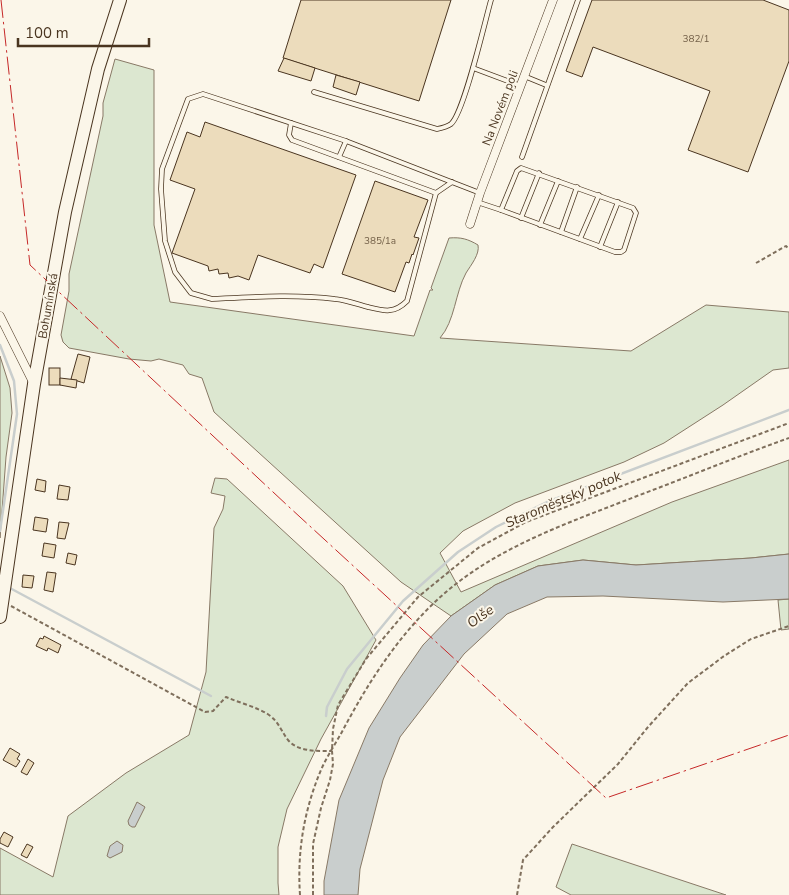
<svg xmlns="http://www.w3.org/2000/svg" width="789" height="895" font-family="'Nunito Sans',sans-serif">
<rect width="100%" height="100%" fill="#fbf6e9"/>
<!-- green -->
<g fill="#dce7d0" stroke="#887966">
<path d="M115 59 154 70V225L170 302 414 336 430 290H433L431 288 449 238C461 237 468 239 478 245 480 254 471 265 466 273 455 293 455 321 440 338L631 351 706 305 789 312V368L773 370 723 405 664 443 624 462 515 503 463 531 440 553 461 592 672 502 789 460V554L751 558 636 565 583 560 538 566 495 585 451 616 401 582 214 412 202 378 189 374 183 365 159 359 151 361 129 359 69 348 63 342 61 335 69 291V274L103 116V103Z"/>
<polygon points="0,356 10,388 12,413 6,457 0,538"/>
<polygon points="215,478 227,479 343,586 376,640 321,739 287,809 278,847 278,883 279,895 0,895 0,848 53,877 68,816 126,773 189,735 206,672 214,528 223,509 225,496 211,493"/>
<polygon points="789,599 789,629 781,630 778,600"/>
<polygon points="572,844 726,895 571,895 556,887"/>
</g>
<!-- water -->
<g fill="#c9cecd" stroke="#887966">
<polygon points="789,554 789,599 723,602 603,596 547,597 507,614 464,654 400,737 383,780 360,869 358,895 324,895 324,881 339,800 369,728 400,678 423,645 451,616 495,585 538,566 583,560 636,565 751,558"/>
<polygon points="137,802 145,807 135,827 132,827 129,825 128,821"/>
<polygon points="117,841 123,845 122,852 110,858 107,856 110,846"/>
</g>
<g fill="none" stroke-linecap="round" stroke-linejoin="round">
<!-- stream -->
<g stroke="#c9cecd" stroke-width="2.5">
<polyline points="0,345 14,381 17,414 0,531"/>
<polyline points="8,587 211,696"/>
<polyline points="326,716 327,707 347,669 403,601 458,552 496,527 547,502 789,410"/>
</g>
</g>
<!-- building -->
<g fill="#ecdcbc" stroke="#4a3520">
<polygon points="301,0 451,0 419,101 283,58"/>
<polygon points="592,0 763,0 789,10 789,61 748,172 688,150 710,91 593,47 582,77 566,71"/>
<polygon points="284,58 315,68 311,81 278,71"/>
<polygon points="336,75 360,82 356,95 333,87"/>
<polygon points="205,122 356,175 323,268 314,264 310,273 258,255 249,280 238,276 229,278 228,273 219,274 218,269 209,271 208,266 172,253 195,189 170,180 187,132 200,137"/>
<polygon points="375,181 428,200 414,237 419,238 413,255 412,254 409,263 406,262 395,292 342,274"/>
<polygon points="78,354 90,357 84,383 71,379"/>
<rect x="49" y="368" width="11" height="17"/>
<polygon points="60,378 77,380 76,388 60,385"/>
<polygon points="37,479 46,481 45,492 35,490"/>
<polygon points="59,485 70,487 68,500 57,499"/>
<polygon points="35,517 48,519 46,532 33,530"/>
<polygon points="59,522 69,523 65,539 57,538"/>
<polygon points="44,543 56,545 54,558 42,556"/>
<polygon points="68,553 77,555 75,565 66,563"/>
<polygon points="47,572 56,573 53,592 44,590"/>
<polygon points="23,575 34,576 32,588 22,587"/>
<polygon points="44,636 61,645 58,653 48,648 47,651 36,646 40,638 43,639"/>
<polygon points="10,748 20,754 17,759 20,761 16,767 3,760"/>
<polygon points="28,759 34,763 27,775 21,772"/>
<polygon points="4,832 13,837 8,847 0,843 0,839"/>
<polygon points="27,844 33,847 27,858 21,855"/>
</g>
<g fill="none" stroke-linecap="round" stroke-linejoin="round">
<defs>
<g id="lane">
<polyline points="473,68 521,86"/>
<polyline points="524,76 546,85"/>
<path d="M314 92 437 129C442 128 447 127 451 124 464 113 485 21 491 0"/>
<polyline points="291,123 289,135 292,140 436,193"/>
<polyline points="339,157 346,141"/>
<polyline points="522,157 578,0"/>
<polygon points="521,168 633,208 636,213 624,250 621,252 615,252 501,210 517,171"/>
<path d="M452 182 436 193 407 301C394 314 384 311 368 307 357 304 346 300 335 299 294 294 253 297 212 299L191 293 175 272 165 241 161 189 162 169 188 99 203 94 346 141 480 193"/>
<polyline points="477,202 501,210"/>
<polyline points="521,218 539,173"/>
<polyline points="540,225 558,181"/>
<polyline points="561,232 577,187"/>
<polyline points="580,239 599,195"/>
<polyline points="600,247 618,202"/>
</g>
<g id="street">
<polyline points="470,224 480,193 553,0"/>
<polyline points="0,316 33,382"/>
</g>
<polyline id="primary" points="0,617 34,384 65,212 98,69 120,0"/>
</defs>
<!-- lane casing -->
<use href="#lane" stroke="#4a3520" stroke-width="5.5"/>
<!-- street casing -->
<use href="#street" stroke="#4a3520" stroke-width="9"/>
<!-- primary casing -->
<use href="#primary" stroke="#4a3520" stroke-width="14"/>
<!-- path -->
<g stroke="#7f6f5c" stroke-width="2" stroke-dasharray="4 2.5" stroke-linecap="butt">
<polyline points="756,263 786,246 789,249"/>
<path d="M11 606 205 712 213 711 226 697C240 703 257 707 269 715 279 722 281 731 288 740 298 752 317 751 332 751"/>
<path d="M300 895C297 852 304 810 321 770 327 756 336 743 343 730 370 679 402 630 446 592 501 545 571 522 637 496 688 477 738 456 789 438"/>
<polyline points="313,895 313,844 321,808 330,780 333,764 332,751 333,729 338,705 366,659 418,597 478,548 526,522 789,423"/>
<polyline points="517,895 523,860 553,827 618,764 648,727 688,683 724,656 751,639 789,626"/>
</g>
<!-- lane -->
<use href="#lane" stroke="#fbf6e9" stroke-width="4"/>
<!-- street -->
<use href="#street" stroke="#fbf6e9" stroke-width="8"/>
<!-- primary -->
<use href="#primary" stroke="#fbf6e9" stroke-width="12"/>
<!-- power -->
<polyline stroke="#c62828" stroke-width="1" stroke-dasharray="18 4 2.5 4" stroke-linecap="butt" points="1,0 30,265 288,506 606,798 789,735"/>
</g>
<g text-anchor="middle" stroke-width="4" stroke-linejoin="round" paint-order="stroke">
<!-- number labels -->
<g font-size="10" fill="#725f47">
<text x="696" y="42">382/1</text>
<text x="380" y="244">385/1a</text>
</g>
<!-- street labels -->
<g font-size="12" fill="#4a3520" stroke="#fbf6e9">
<text transform="translate(500 108) rotate(-69)" y="4">Na Novém poli</text>
<text transform="translate(48 306) rotate(-80)" y="4">Bohumínská</text>
</g>
<!-- water labels -->
<g font-size="14" font-style="italic" fill="#4a3520" stroke="#fbf6e9">
<text transform="translate(563 499) rotate(-23)" y="5">Staroměstský potok</text>
<text transform="translate(480 616) rotate(-36)" y="5">Olše</text>
</g>
</g>
<!-- scale -->
<path d="M18 38v8h131v-8" fill="none" stroke="#4a3520" stroke-width="2.5"/>
<text x="25" y="38" font-size="15" fill="#4a3520" stroke="#fbf6e9" stroke-width="4" paint-order="stroke">100 m</text>
</svg>
